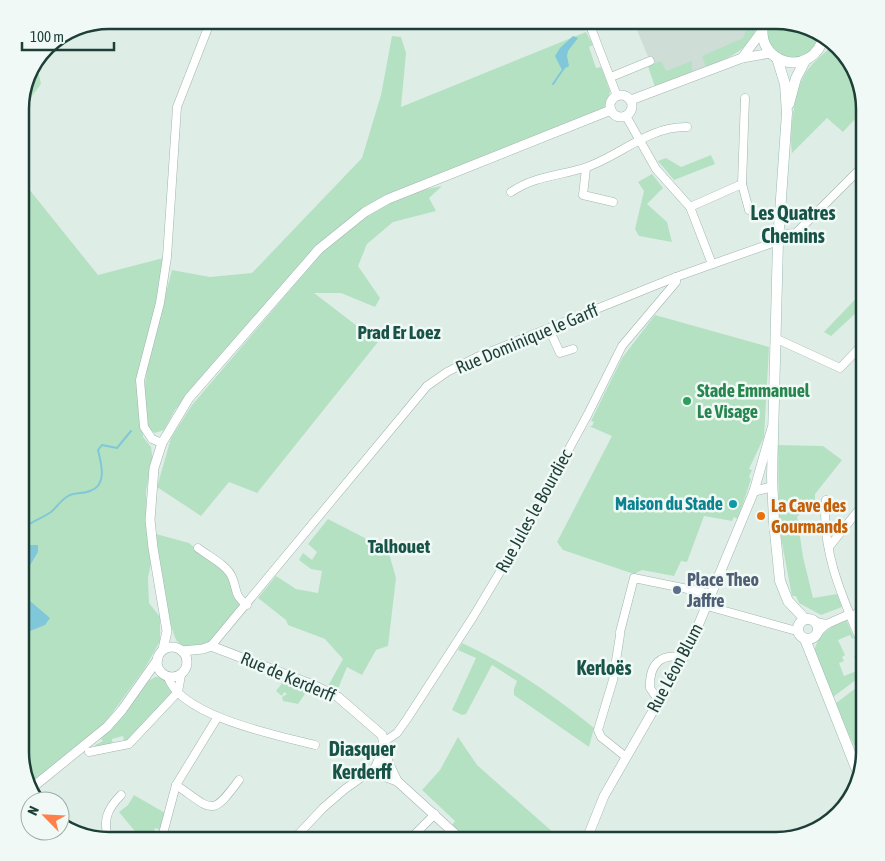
<svg xmlns="http://www.w3.org/2000/svg" width="885" height="861" font-family="'Asap Condensed',sans-serif">
<rect width="100%" height="100%" fill="#dfede7"/>
<!-- built -->
<polygon fill="#ceddd6" points="641,20 755,20 756,23 752,36 746,46 733,55 660,85 634,23"/>
<!-- green -->
<g fill="#b5e1c3">
<path d="M746 20H755C761 46 724 60 706 67L702 56 743 38 748 25Z"/>
<path d="M769 20H781L815 29 820 32C816 73 756 62 769 20Z"/>
<path d="M586 32 593 45 589 47 596 68 601 67 610 91 607 107 437 175 361 210 317 245 175 410 164 430 155 433 149 429C133 391 162 310 172 270L210 277 252 273 362 158 381 95 392 36 401 37 406 53 401 107Z"/>
<path d="M834 44 843 50 865 108 843 132 827 118 792 153C789 132 794 91 806 72 813 62 826 52 834 44Z"/>
<path d="M39 57 38 70 41 84 20 112C20 92 27 72 39 57Z"/>
<polygon points="661,61 666,71 692,61 692,72 655,87 648,66"/>
<polygon points="711,155 715,164 674,180 658,161 666,158 681,167"/>
<polygon points="652,174 663,188 647,204 667,222 672,242 639,236 635,229 644,191 638,182"/>
<polygon points="20,178 98,275 167,257 140,380 143,437 151,447 153,461 146,490 147,531 151,563 148,578 149,603 160,617 160,641 145,668 105,723 32,784 20,752"/>
<polygon points="442,186 429,198 436,211 393,222 367,244 358,266 380,298 375,307 341,293 314,293 378,342 257,493 229,482 201,516 157,487 171,438 192,405 325,249 363,219 386,205 421,190"/>
<polygon points="865,289 865,316 858,311 831,336 824,332"/>
<polygon points="655,315 769,347 764,437 749,469 752,470 749,477 751,479 738,519 734,517 732,521 704,516 687,562 681,561 674,576 642,570 634,574 563,550 557,542 612,436 589,426 592,426 594,422 591,421 622,358"/>
<polygon points="778,445 823,446 842,460 815,494 815,510 802,512 797,517 803,557 813,598 837,594 842,607 821,615 799,603 796,596 792,596 779,527"/>
<polygon points="328,519 388,550 396,578 388,646 376,650 362,675 347,667 337,691 328,686 343,659 325,639 288,625 286,620 258,598 276,576 296,589 318,593 322,571 311,569 299,560 303,553 312,560 317,552 308,544"/>
<path d="M156 534 189 543 222 570 229 579 233 596 243 605C234 615 218 638 207 644 199 649 184 649 178 642 168 630 157 552 156 534Z"/>
<path d="M843 621H847L854 638 852 639 850 635 838 640 845 655 842 657 844 661 839 663 844 676 859 670 854 656 861 655 865 673 833 697 814 653C817 635 828 628 843 621Z"/>
<path d="M462 643C511 666 552 694 594 728L589 747 514 695V689L517 681 492 665 466 714 462 715 452 710 476 658 458 650Z"/>
<path d="M155 677C168 677 169 686 173 696L125 745 123 736 112 739 113 747 98 750 95 745 103 741 101 739 120 718 142 685Z"/>
<polygon points="286,678 309,688 298,704 283,701 282,697 287,694 284,692 282,696 276,691"/>
<polygon points="865,681 865,734 854,746 835,704"/>
<polygon points="458,737 477,765 563,841 469,841 452,825 455,821 422,790 440,770"/>
<polygon points="134,795 165,813 161,830 155,828 151,841 143,841 119,812 128,805"/>
</g>
<!-- water -->
<g fill="#80c7d9">
<polygon points="573,36 578,38 568,51 567,56 569,66 562,70 555,56 560,48"/>
<polygon points="20,545 38,545 38,552 27,570 30,601 50,618 45,625 20,635"/>
</g>
<g fill="none" stroke-linecap="round" stroke-linejoin="round">
<!-- stream -->
<g stroke="#80c7d9" stroke-width="2">
<polyline points="553,84 564,68"/>
<path d="M20 534C28 521 40 520 51 512 57 507 61 500 68 496 75 492 83 494 90 491 108 485 101 463 98 450L102 445 117 448 131 431"/>
</g>
<defs>
<g id="minor">
<polyline points="588,20 617,96"/>
<polyline points="590,25 602,20"/>
<polyline points="611,77 650,61"/>
<polyline points="626,116 656,169 690,207 712,264"/>
<polyline points="586,168 583,195 613,202"/>
<polyline points="742,184 749,210"/>
<path d="M511 192C535 176 558 176 584 168 619 157 648 126 687 127"/>
<polyline points="690,207 742,184 745,98"/>
<polyline points="782,234 796,233 865,164"/>
<polyline points="549,329 560,353 573,349"/>
<polyline points="777,339 840,368 865,342"/>
<polyline points="162,443 152,439 144,427 140,380 160,303 167,257 177,107 211,20"/>
<path d="M826 500C820 552 846 605 865 651"/>
<polyline points="829,547 865,502"/>
<path d="M198 548C208 556 227 565 232 577 238 591 233 594 247 605"/>
<polyline points="707,606 793,630 797,628"/>
<polyline points="852,619 865,603"/>
<polyline points="815,622 827,624"/>
<polyline points="620,632 634,578 712,594"/>
<polyline points="818,632 827,624 850,614"/>
<polyline points="620,635 613,680 598,730 601,737 626,757"/>
<polyline points="211,646 427,386 447,372 477,357 676,277 778,241"/>
<path d="M168 677C180 716 279 736 315 745"/>
<polyline points="178,692 181,675"/>
<path d="M659 701 650 688C649 665 660 652 684 658"/>
<polyline points="385,741 397,733 407,719 473,617 521,537 588,414 622,346 676,282 676,277"/>
<polyline points="89,752 129,744 178,692"/>
<path d="M176 785C213 810 211 818 239 780"/>
<path d="M109 841C102 821 107 809 121 795"/>
<polyline points="161,841 176,785 217,718"/>
<polyline points="292,841 323,808 345,789 376,767"/>
<polyline points="408,841 435,814"/>
</g>
<g id="tertiary">
<polyline points="742,58 762,31"/>
<circle cx="621" cy="106" r="11"/>
<polyline points="631,100 742,58 771,53"/>
<polyline points="754,491 772,487"/>
<circle cx="172" cy="662" r="15"/>
<polyline points="163,649 167,631 153,548 150,520 154,468 162,443 189,398 319,249 365,212 388,199 611,110"/>
<polyline points="182,651 203,649 211,646 313,685 338,697 382,735 388,762 397,781"/>
<polyline points="385,744 376,767 378,774 397,781 463,841"/>
<polyline points="33,787 107,727 122,710 158,659"/>
<polyline points="586,841 604,796 688,650 754,491 772,428"/>
</g>
<g id="secondary">
<path d="M764 20C752 65 813 80 824 36"/>
<polyline points="777,58 785,84 787,113 778,241 772,477 774,522 780,581 788,601 805,619"/>
<polyline points="789,104 796,78 805,61"/>
<circle cx="808" cy="629" r="10"/>
<polyline points="805,639 860,778"/>
</g>
</defs>
<!-- minor casing -->
<use href="#minor" stroke="#a1b5af" stroke-width="9"/>
<!-- tertiary casing -->
<use href="#tertiary" stroke="#a1b5af" stroke-width="10"/>
<!-- secondary casing -->
<use href="#secondary" stroke="#9cbab1" stroke-width="11"/>
<!-- minor -->
<use href="#minor" stroke="#fff" stroke-width="8"/>
<!-- tertiary -->
<use href="#tertiary" stroke="#fff" stroke-width="9"/>
<!-- secondary -->
<use href="#secondary" stroke="#fff" stroke-width="10"/>
</g>
<!-- markers -->
<circle fill="#2e9e5b" stroke="#f0f9f5" stroke-width="2" cx="687" cy="401" r="5"/>
<circle fill="#0f9aa8" stroke="#f0f9f5" stroke-width="2" cx="733" cy="504" r="5"/>
<circle fill="#e8710a" stroke="#f0f9f5" stroke-width="2" cx="761" cy="516" r="5"/>
<circle fill="#5c6f8a" stroke="#f0f9f5" stroke-width="2" cx="677" cy="590" r="5"/>
<g text-anchor="middle" stroke-width="5" stroke-linejoin="round" paint-order="stroke">
<!-- street labels -->
<g font-size="18" fill="#1e3f38" stroke="#f0f9f5">
<text transform="translate(527 339) rotate(-23)" y="6">Rue Dominique le Garff</text>
<text transform="translate(534 511) rotate(-61)" y="6">Rue Jules le Bourdiec</text>
<text transform="translate(675 668) rotate(-62)" y="6">Rue Léon Blum</text>
<text transform="translate(288 677) rotate(23)" y="6">Rue de Kerderff</text>
</g>
<!-- leisure labels -->
<g font-size="18" font-weight="bold" fill="#27864d" stroke="#f0f9f5" text-anchor="start">
<text x="697" y="397">Stade Emmanuel<tspan x="697" dy="21">Le Visage</tspan></text>
</g>
<!-- culture labels -->
<g font-size="18" font-weight="bold" fill="#0d838f" stroke="#f0f9f5" text-anchor="end">
<text x="723" y="510">Maison du Stade</text>
</g>
<!-- food labels -->
<g font-size="18" font-weight="bold" fill="#c56008" stroke="#f0f9f5" text-anchor="start">
<text x="771" y="512">La Cave des<tspan x="771" dy="21">Gourmands</tspan></text>
</g>
<!-- service labels -->
<g font-size="18" font-weight="bold" fill="#4e5e75" stroke="#f0f9f5" text-anchor="start">
<text x="687" y="586">Place Theo<tspan x="687" dy="21">Jaffre</tspan></text>
</g>
<!-- neighbourhood labels -->
<g font-size="19" font-weight="bold" fill="#185348" stroke="#f0f9f5">
<text x="399" y="339">Prad Er Loez</text>
<text x="399" y="553">Talhouet</text>
</g>
<!-- quarter labels -->
<g font-size="20" font-weight="bold" fill="#185348" stroke="#f0f9f5">
<text x="793" y="220">Les Quatres<tspan x="793" dy="23">Chemins</tspan></text>
<text x="604" y="675">Kerloës</text>
<text x="362" y="756">Diasquer<tspan x="362" dy="23">Kerderff</tspan></text>
</g>
</g>
<!-- crop -->
<path d="M0 0H885V861H0ZM109 29H776A80 80 0 0 1 856 109V752A80 80 0 0 1 776 832H109A80 80 0 0 1 29 752V109A80 80 0 0 1 109 29Z" fill="#f0f9f5" fill-rule="evenodd"/>
<path fill="none" stroke="#1e3f38" stroke-width="2.5" d="M109 29H776A80 80 0 0 1 856 109V752A80 80 0 0 1 776 832H109A80 80 0 0 1 29 752V109A80 80 0 0 1 109 29Z"/>
<!-- north arrow -->
<g transform="translate(45 816) rotate(294)"><circle r="24" fill="#f0f9f5" stroke="#9cafa9"/>
<path d="M0-4L9 19L0 12L-9 19Z" fill="#ff804b"/>
<text y="-8" font-size="14" font-weight="bold" text-anchor="middle" fill="#1e3f38">N</text>
</g>
<!-- scale -->
<path d="M22 42v8h92v-8" fill="none" stroke="#1e3f38" stroke-width="2.5"/>
<text x="30" y="42" font-size="15" fill="#1e3f38" stroke="#f0f9f5" stroke-width="4" paint-order="stroke">100 m</text>
</svg>
